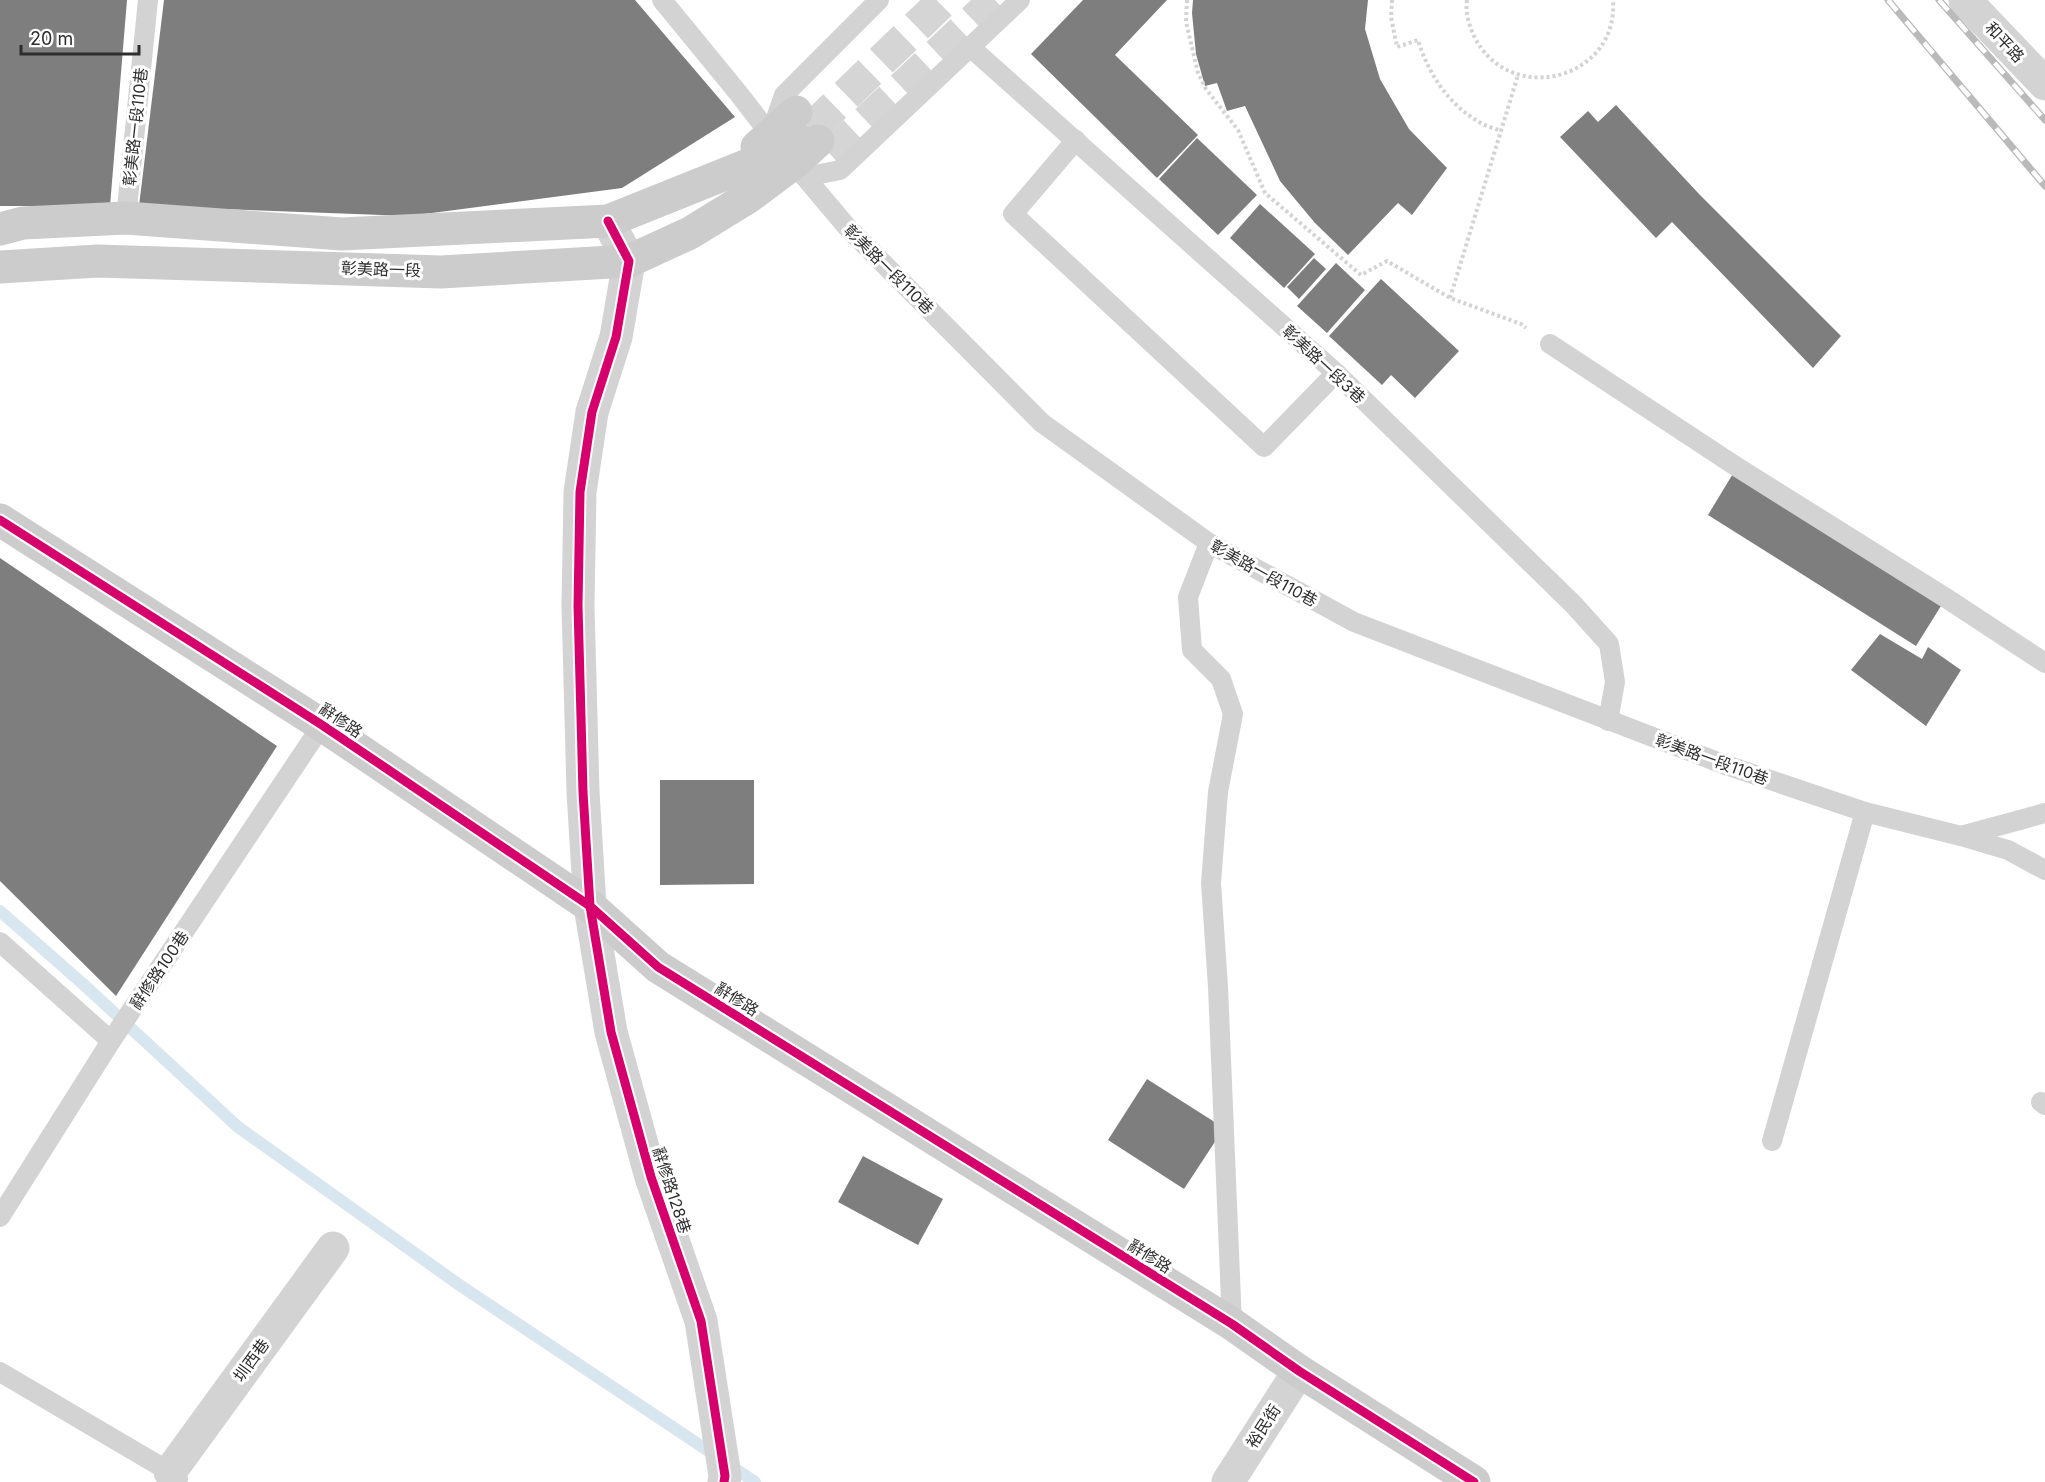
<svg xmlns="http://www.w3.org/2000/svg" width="2045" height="1482" font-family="Inter,'Noto Sans TC',sans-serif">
<rect width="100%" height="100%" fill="#fff"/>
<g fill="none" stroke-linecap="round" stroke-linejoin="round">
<!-- stream -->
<polyline stroke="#d8e6f0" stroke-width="12" points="0,911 83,984 238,1127 458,1284 755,1482"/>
</g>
<!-- building -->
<g fill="#7e7e7e">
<polygon points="0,0 127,0 110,206 0,206"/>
<polygon points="164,0 635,0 735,117 622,188 409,216 139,206"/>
<polygon points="1083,0 1167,0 1115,55 1198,135 1157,178 1031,54"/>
<polygon points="1193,0 1368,0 1365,29 1380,79 1409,129 1447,168 1412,215 1398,203 1348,255 1315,223 1280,181 1245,106 1227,111 1217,83 1205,86 1196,54 1192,13"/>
<polygon points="1616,105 1700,195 1841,336 1813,368 1672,222 1656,238 1560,137 1588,111 1598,122"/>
<polygon points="1197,138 1257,195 1218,235 1159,179"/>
<polygon points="1260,204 1315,254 1284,288 1230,238"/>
<polygon points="1314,258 1326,269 1299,299 1287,287"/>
<polygon points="1336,263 1365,290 1327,333 1297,306"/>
<polygon points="1381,279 1459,351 1415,398 1391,375 1382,385 1329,336"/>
<polygon points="1737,467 1946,598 1916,646 1708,515"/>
<polygon points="0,558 277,746 116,996 0,881"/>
<polygon points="1880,634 1922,659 1928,647 1961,670 1926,726 1851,670"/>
<polygon points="660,780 754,780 754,884 660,885"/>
<polygon points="1147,1079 1224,1128 1184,1189 1108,1140"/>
<polygon points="863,1156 943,1199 918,1245 838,1202"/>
</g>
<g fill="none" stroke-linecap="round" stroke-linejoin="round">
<!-- secondary-tunnel -->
<g stroke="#d5d5d5" stroke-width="33" stroke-dasharray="33 16" stroke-linecap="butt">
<polyline points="811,129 944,0"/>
<polyline points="831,155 995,0"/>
</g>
<!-- path -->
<g stroke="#d3d3d3" stroke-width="4" stroke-dasharray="3 3" stroke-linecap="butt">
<polyline points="1187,0 1186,22 1198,73 1206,89 1238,130 1265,193 1361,275 1387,261 1450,298 1521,324 1526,328"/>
<path d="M1392 0 1391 17 1397 47 1418 40C1428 73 1448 104 1479 122 1485 126 1494 128 1501 131"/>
<path d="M1467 0C1465 12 1469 25 1474 36 1509 108 1619 80 1613 0"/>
<polyline points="1450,298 1518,75"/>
</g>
<!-- lane -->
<g stroke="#d3d3d3" stroke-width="20">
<polyline points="662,0 739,94 783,151 847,227 1042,423 1209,543 1354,622 1723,764 1865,812 1961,836 2008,850 2045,870"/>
<polyline points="969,46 1336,373 1574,605 1609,644 1615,682 1608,721"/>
<polyline points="773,127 784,95 879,0"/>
<polyline points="1076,140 1013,214 1264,447 1336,373"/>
<polyline points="805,177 840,170 1020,0"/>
<polyline points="126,218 148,0"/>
<polyline points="1550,344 1737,467 1946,598 2045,663"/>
<polyline points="1209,543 1188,597 1192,650 1221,679 1233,714 1218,792 1211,883 1218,987 1232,1324"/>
<polyline points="1961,836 2045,813"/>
<polyline points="0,942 111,1041"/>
<polyline points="2041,1102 2045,1105"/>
<polyline points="1772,1141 1865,812"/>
<polyline points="0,1217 111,1041 322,725"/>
<polyline points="0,1372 170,1472 178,1479"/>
</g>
<!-- street -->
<g stroke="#d3d3d3" stroke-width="33">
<polyline points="1965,0 2045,84"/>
<polyline points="608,221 629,261 616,337 592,412 580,492 578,606 583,792 590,906 611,1032 651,1177 701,1321 725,1476 724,1482"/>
<polyline points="170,1472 333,1248"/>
<polyline points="1228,1482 1299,1371"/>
</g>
<!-- secondary -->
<g stroke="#ccc" stroke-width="33">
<polyline points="757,147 796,112"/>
<polyline points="0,229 23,223 126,218 342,234 608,221 783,151 798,139"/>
<polyline points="0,267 98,261 441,272 629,261 690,233 747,198 794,163 818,141"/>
<polyline points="0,520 322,725 590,906 658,967 1232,1324 1299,1371 1474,1482"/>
</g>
<defs>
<g id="rail">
<polyline points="1888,0 2045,186"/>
<polyline points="1939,0 2045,120"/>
</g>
</defs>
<!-- rail casing -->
<use href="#rail" stroke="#bababa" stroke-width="7"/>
<!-- rail -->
<use href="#rail" stroke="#fff" stroke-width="4.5" stroke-dasharray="14" stroke-linecap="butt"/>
<defs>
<g id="cycleway">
<polyline points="608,221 629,261 616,337 592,412 580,492 578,606 583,792 590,906 611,1032 651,1177 701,1321 725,1476 724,1482"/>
<polyline points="0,520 322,725 590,906 658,967 1232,1324 1299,1371 1474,1482"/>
</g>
</defs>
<!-- cycleway casing -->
<use href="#cycleway" stroke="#fff" stroke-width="13"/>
<!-- cycleway -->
<use href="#cycleway" stroke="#d6006c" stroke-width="9"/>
</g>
<g text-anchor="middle" stroke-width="6" stroke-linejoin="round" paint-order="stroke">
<!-- street labels -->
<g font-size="16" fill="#2e2e2e" stroke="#fff">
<text transform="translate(2005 42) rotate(47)" y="6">和平路</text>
<text transform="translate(135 127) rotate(-84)" y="6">彰美路一段110巷</text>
<text transform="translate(381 269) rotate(2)" y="6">彰美路一段</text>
<text transform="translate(889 269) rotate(45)" y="6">彰美路一段110巷</text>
<text transform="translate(1324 364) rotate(43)" y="6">彰美路一段3巷</text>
<text transform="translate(1264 573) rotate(29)" y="6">彰美路一段110巷</text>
<text transform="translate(341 720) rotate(34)" y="6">辭修路</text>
<text transform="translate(1712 759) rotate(20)" y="6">彰美路一段110巷</text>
<text transform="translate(159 970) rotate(-56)" y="6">辭修路100巷</text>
<text transform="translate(737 999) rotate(32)" y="6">辭修路</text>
<text transform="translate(672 1190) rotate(72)" y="6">辭修路128巷</text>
<text transform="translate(1150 1256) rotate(32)" y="6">辭修路</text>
<text transform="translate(251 1360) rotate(-54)" y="6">圳西巷</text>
<text transform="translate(1263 1426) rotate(-57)" y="6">裕民街</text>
</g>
</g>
<!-- scale -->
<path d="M21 45v9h118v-9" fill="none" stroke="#2e2e2e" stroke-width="3"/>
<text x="30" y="45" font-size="18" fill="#2e2e2e" stroke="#ffffff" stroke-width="4.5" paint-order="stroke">20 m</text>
</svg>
